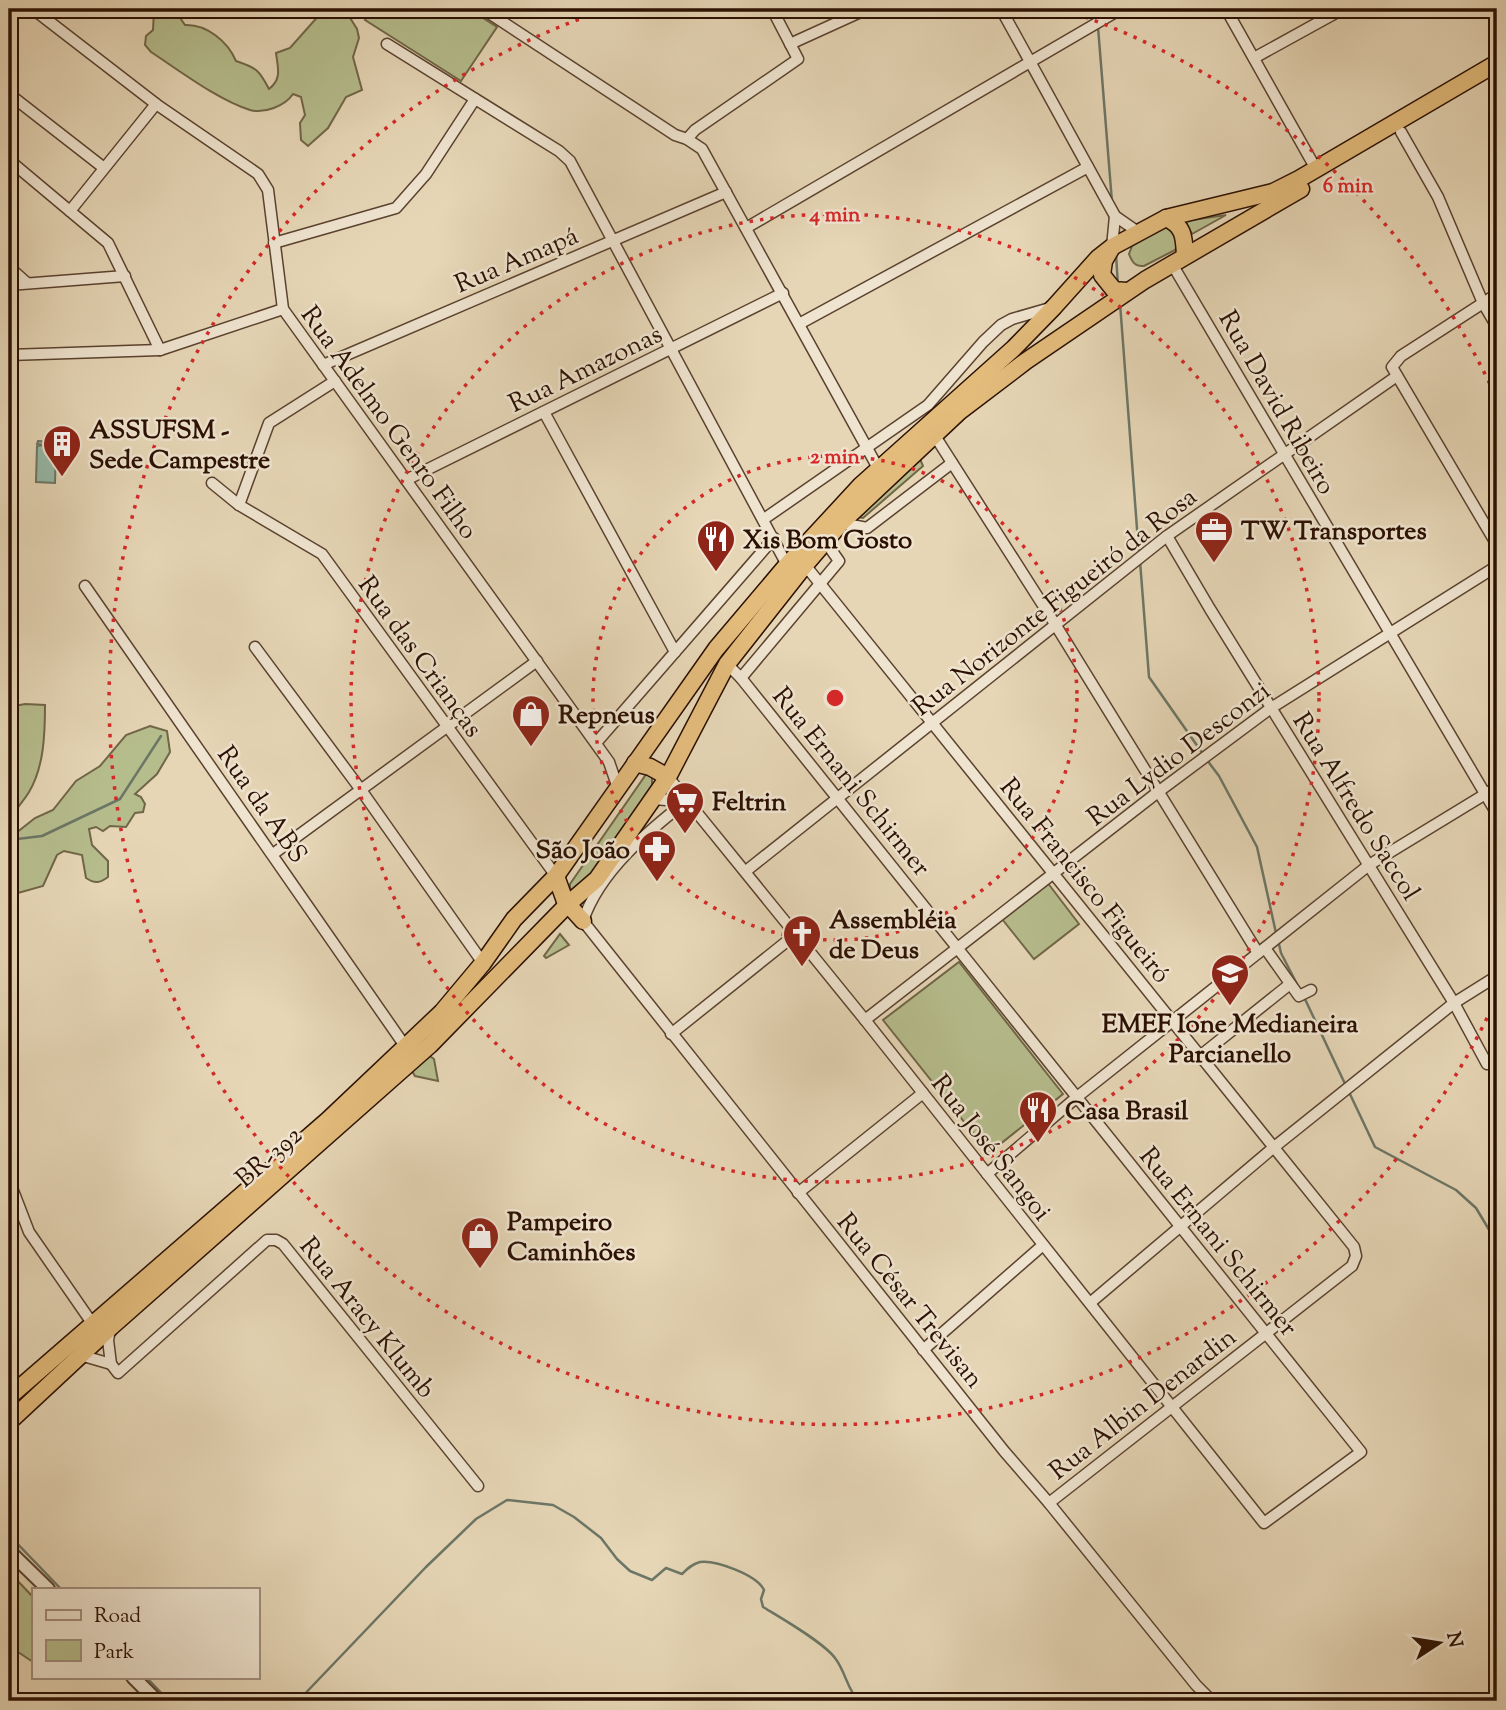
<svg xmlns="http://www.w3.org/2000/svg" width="1506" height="1710" font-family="'Sorts Mill Goudy',serif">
<rect width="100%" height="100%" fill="#e6d6b6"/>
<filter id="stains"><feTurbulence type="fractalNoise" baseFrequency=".00286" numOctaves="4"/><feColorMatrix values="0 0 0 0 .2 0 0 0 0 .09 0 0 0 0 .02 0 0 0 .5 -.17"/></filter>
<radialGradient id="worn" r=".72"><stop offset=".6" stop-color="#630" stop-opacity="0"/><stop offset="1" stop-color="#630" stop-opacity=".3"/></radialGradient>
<!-- green -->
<g fill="#b6bd8d" stroke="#706648" stroke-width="2">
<path d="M157 9H174L185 25C207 24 228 42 236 61 257 68 259 70 269 89 282 79 278 68 276 53L290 48 321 13 339 10 347 13 357 29 359 38 353 57 362 90 346 97 328 128 308 146 301 140 300 123 305 115 301 97 293 94C285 106 264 114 250 110 218 100 180 71 151 52L145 45 146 36 153 30 154 10Z"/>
<polygon points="372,9 469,9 497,27 461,81 365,20"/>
<polygon points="1226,215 1192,234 1185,221"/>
<path d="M1163 227H1170L1179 240 1175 250 1144 266C1135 267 1132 262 1129 254L1132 246Z"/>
<polygon points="920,459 923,466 863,518 857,517"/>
<path d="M25 704 45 705C45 734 44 767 29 792 23 802 15 810 9 819V707Z"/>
<path d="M150 726 167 731 170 752 157 774 135 794 141 797 145 804 143 812 135 813 126 827 110 826 103 831 96 827 89 829 92 845 108 861V877C100 883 95 884 86 878L82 855 64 851 57 855 43 886 18 893 9 891V824L16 833 35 818 53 810 76 781 100 766 126 735Z"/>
<polygon points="647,773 652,775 652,785 598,868 574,891 570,889 570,884"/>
<polygon points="1047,882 1079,924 1034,959 1002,919"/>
<polygon points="560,934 569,945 546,958 544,956"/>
<polygon points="959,962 1063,1094 989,1153 883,1020"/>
<polygon points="427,1054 434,1059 438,1081 415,1076 412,1071"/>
<polygon points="14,1577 33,1597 33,1662 9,1646 9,1583"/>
</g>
<!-- water -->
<polygon fill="#97baa9" stroke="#6c7666" stroke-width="2" points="38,441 57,442 57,445 50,446 56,446 55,483 36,482 37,446 44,445 37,444"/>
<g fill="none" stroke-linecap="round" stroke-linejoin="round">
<!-- stream -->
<g stroke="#6c7666" stroke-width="2.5">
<polyline points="1096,9 1097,21"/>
<polyline points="1098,27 1112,202"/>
<polyline points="1116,254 1118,286"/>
<polyline points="1120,303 1139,555"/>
<polyline points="1140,561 1149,677 1203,754"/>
<polyline points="1207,760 1219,776 1257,847 1276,933"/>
<polyline points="9,840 42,836 120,799 161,736"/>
<polyline points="1278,940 1281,953 1299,988"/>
<polyline points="1304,997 1346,1086"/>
<polyline points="1349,1092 1375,1147 1456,1190 1476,1208 1497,1243"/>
<polyline points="9,1535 61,1589"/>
<polyline points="146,1677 169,1701"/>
<path d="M298 1701 426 1567 476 1519 507 1500 553 1505 574 1517 601 1538 617 1559 630 1571 652 1580 666 1568 682 1574C687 1569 692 1564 700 1562 716 1560 757 1575 764 1590L761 1599 763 1607C781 1618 823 1642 835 1658 846 1672 847 1690 859 1701"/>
</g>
<defs>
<g id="minor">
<polyline points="33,9 156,104 258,174 268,190 283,309 609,762 618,788"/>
<polyline points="483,9 675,135 687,139 702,149 878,468"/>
<polyline points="1001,9 1115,216 1138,232"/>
<polyline points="1226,9 1316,169"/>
<polyline points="387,44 559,151 570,161 787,565"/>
<polyline points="790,44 867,9"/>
<polyline points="1254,58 1341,10"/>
<polyline points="9,94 104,168"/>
<polyline points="1401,132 1438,197 1483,303 1497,327"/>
<polyline points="687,139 695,130 798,59 772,9"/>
<polyline points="9,160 108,243 160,350"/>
<polyline points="70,211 156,104"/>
<polyline points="746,228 1121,9"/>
<polyline points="274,243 396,208 426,174 475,99"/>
<polyline points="1112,247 1115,216"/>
<polyline points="1172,264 1497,814"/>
<polyline points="9,267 27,283"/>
<polyline points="9,285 125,276"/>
<polyline points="1497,294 1401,356 1392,367 1497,545"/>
<polyline points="799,324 1088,167"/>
<polyline points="9,355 160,350 283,309"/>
<polyline points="323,365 726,192"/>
<polyline points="544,412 675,652"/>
<polyline points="935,436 1055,624 1258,953"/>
<polyline points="406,480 783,293"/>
<polyline points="212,483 239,505 322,554 556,876"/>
<polyline points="239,505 269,423 335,381"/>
<polyline points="764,519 928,405 983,342 1001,325 1012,319 1050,308"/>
<polyline points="841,523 867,528 952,463"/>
<polyline points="1167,536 1210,609 1454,1003 1487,1064"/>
<polyline points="805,565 1354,1247 1356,1256 1352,1266 1049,1503"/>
<polyline points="85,586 405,1046"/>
<polyline points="255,647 361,790 483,963"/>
<polyline points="741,678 839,561 825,541"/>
<polyline points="596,743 774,538"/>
<polyline points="668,777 865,1020 1264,1523 1361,1452 741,678 727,664"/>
<polyline points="654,799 666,800 687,797"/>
<path d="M688 800C649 830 599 872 583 921L1004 1451 1049 1503 1196 1685 1212 1701"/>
<polyline points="273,854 537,661"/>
<polyline points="746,871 1167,536 1397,376"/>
<polyline points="1265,948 1299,996 1311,990"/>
<polyline points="865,1020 1158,792 1271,708 1497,566"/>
<polyline points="671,1034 796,934"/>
<polyline points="1200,1056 1290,984"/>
<polyline points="987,1174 1077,1097 1369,865 1497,787"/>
<polyline points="9,1180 29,1232 92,1323"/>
<polyline points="798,1193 923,1093"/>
<polyline points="1090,1303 1273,1148 1454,1003 1497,976"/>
<polyline points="110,1330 108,1340 111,1364"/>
<polyline points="923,1350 1043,1245"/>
<polyline points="80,1355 111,1364 118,1373 267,1240 276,1240 283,1244 478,1486"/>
</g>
<g id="tertiary">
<polyline points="9,1551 48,1589"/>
<polyline points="133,1677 157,1701"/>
</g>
<g id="trunk">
<path d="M1166 218C1184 226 1184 237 1185 255"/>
<polyline points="1111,249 1104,261 1102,275 1114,290 1126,291"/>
<polyline points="635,763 650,767 668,777"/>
<polyline points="556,876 565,901 583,921"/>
<polyline points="9,1397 328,1120 442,1012 483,963 514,919 556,876 716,649 787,565 861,485 1014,348 1054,307 1098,258 1112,247 1166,218 1273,192 1299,179 1497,63"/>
<polyline points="9,1422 111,1327 430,1045 568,904 597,879 668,777 727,664 805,565 841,523 959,412 1026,361 1145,280 1301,189"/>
</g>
</defs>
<!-- minor casing -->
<use href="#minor" stroke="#5a422f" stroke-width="13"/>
<!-- tertiary casing -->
<use href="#tertiary" stroke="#5a422f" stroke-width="16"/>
<!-- trunk casing -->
<use href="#trunk" stroke="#2b1002" stroke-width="19"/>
<!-- minor -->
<use href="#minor" stroke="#efe4d0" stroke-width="10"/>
<!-- tertiary -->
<use href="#tertiary" stroke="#efe4d0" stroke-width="12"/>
<!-- trunk -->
<use href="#trunk" stroke="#e3bb7b" stroke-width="16"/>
</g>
<!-- distance rings -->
<g fill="none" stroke="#d62828" stroke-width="3.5" stroke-dasharray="3.5 7">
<circle cx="835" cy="698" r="242"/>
<circle cx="835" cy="698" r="484"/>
<path d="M1496 999A726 726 0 1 1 605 10M1065 10A726 726 0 0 1 1496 397"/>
</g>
<!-- icons -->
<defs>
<symbol id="building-pin" viewBox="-11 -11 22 30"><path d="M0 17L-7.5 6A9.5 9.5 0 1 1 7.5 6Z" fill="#8f2418" stroke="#efe4d0"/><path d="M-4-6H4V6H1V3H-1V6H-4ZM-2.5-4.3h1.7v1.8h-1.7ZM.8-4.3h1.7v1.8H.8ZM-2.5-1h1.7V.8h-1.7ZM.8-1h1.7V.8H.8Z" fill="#fff"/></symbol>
<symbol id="office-pin" viewBox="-11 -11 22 30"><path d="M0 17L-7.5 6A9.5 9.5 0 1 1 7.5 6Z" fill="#8f2418" stroke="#efe4d0"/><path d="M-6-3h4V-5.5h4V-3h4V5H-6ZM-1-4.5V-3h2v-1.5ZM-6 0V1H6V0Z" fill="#fff"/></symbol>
<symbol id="restaurant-pin" viewBox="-11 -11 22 30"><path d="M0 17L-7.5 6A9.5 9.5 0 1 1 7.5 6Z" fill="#8f2418" stroke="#efe4d0"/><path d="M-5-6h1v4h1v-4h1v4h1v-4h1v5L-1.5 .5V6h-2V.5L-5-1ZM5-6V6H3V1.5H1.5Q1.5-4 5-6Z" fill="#fff"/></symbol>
<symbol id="shop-pin" viewBox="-11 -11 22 30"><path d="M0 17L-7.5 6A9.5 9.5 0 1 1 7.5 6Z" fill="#8f2418" stroke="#efe4d0"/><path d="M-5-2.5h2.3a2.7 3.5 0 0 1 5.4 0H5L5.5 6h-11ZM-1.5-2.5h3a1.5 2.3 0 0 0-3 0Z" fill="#fff"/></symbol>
<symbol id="supermarket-pin" viewBox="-11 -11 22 30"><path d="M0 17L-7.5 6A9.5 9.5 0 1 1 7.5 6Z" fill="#8f2418" stroke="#efe4d0"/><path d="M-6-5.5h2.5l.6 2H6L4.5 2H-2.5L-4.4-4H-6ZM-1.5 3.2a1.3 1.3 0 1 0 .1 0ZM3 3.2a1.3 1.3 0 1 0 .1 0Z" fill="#fff"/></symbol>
<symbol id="pharmacy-pin" viewBox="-11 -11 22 30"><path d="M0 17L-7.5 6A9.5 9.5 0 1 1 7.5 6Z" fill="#8f2418" stroke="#efe4d0"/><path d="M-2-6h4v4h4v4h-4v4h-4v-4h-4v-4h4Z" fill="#fff"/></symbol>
<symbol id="church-pin" viewBox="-11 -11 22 30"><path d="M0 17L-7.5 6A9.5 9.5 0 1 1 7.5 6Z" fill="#8f2418" stroke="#efe4d0"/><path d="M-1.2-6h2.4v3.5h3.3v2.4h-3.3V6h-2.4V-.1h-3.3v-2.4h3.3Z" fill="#fff"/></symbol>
<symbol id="school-pin" viewBox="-11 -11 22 30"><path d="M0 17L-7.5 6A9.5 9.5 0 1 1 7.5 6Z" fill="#8f2418" stroke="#efe4d0"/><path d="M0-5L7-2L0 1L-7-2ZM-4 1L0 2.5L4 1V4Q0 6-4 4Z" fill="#fff"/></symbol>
</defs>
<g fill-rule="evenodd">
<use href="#building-pin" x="40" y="422" width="44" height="60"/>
<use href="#office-pin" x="1192" y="508" width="44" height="60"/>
<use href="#restaurant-pin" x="694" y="517" width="44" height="60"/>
<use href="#shop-pin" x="509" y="692" width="44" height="60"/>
<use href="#supermarket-pin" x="663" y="779" width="44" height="60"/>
<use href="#pharmacy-pin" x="635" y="827" width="44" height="60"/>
<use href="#church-pin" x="780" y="912" width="44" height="60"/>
<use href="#school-pin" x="1208" y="951" width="44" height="60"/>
<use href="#restaurant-pin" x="1016" y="1088" width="44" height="60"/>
<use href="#shop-pin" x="458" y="1214" width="44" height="60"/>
</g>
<g text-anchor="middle" stroke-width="5" stroke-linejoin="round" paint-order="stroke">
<!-- street labels -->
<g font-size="26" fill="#2b1002" stroke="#efe4d0">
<text transform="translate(516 259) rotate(-23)" y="9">Rua Amapá</text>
<text transform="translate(585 368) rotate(-26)" y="9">Rua Amazonas</text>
<text transform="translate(1278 402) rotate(60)" y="9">Rua David Ribeiro</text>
<text transform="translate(390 422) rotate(54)" y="9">Rua Adelmo Genro Filho</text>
<text transform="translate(1054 601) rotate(-38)" y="9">Rua Norizonte Figueiró da Rosa</text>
<text transform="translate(421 656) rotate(54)" y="9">Rua das Crianças</text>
<text transform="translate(1178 753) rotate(-37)" y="9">Rua Lydio Desconzi</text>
<text transform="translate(852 781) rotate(51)" y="9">Rua Ernani Schirmer</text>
<text transform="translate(263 804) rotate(55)" y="9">Rua da ABS</text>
<text transform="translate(1357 806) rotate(58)" y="9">Rua Alfredo Saccol</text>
<text transform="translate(1086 880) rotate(51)" y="9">Rua Francisco Figueiró</text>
<text transform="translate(992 1147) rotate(52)" y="9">Rua José Sangoi</text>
<text transform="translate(268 1156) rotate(-41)" y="9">BR-392</text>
<text transform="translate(1219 1241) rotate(51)" y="9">Rua Ernani Schirmer</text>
<text transform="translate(911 1300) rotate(51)" y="9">Rua César Trevisan</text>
<text transform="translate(368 1317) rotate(51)" y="9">Rua Aracy Klumb</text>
<text transform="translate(1142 1403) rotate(-38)" y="9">Rua Albin Denardin</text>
</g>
<!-- poi labels -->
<g font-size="26" font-weight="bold" fill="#2b1002" stroke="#efe4d0" text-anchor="start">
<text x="89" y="438">ASSUFSM -<tspan x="89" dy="30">Sede Campestre</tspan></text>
<text x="1241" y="539">TW Transportes</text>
<text x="743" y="548">Xis Bom Gosto</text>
<text x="558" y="723">Repneus</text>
<text x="712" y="810">Feltrin</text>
<text x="630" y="858" text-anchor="end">São João</text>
<text x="829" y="928">Assembléia<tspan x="829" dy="30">de Deus</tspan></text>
<text x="1230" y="1032" text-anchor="middle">EMEF Ione Medianeira<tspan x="1230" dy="30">Parcianello</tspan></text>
<text x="1065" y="1119">Casa Brasil</text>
<text x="507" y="1230">Pampeiro<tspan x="507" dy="30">Caminhões</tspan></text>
</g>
</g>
<circle cx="835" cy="698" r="10" fill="#d62828" stroke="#efe4d0" stroke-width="3.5"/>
<g font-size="21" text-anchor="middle" font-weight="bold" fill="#d62828" stroke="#efe4d0" stroke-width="5" stroke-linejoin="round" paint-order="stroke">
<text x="1348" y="192">6 min</text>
<text x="835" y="221">4 min</text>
<text x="835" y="463">2 min</text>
</g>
<!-- margin -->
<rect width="1506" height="1710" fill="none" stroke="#e6d6b6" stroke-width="35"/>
<rect x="10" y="10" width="1485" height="1689" fill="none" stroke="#2b1002" stroke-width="3.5"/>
<rect x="18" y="18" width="1471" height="1675" fill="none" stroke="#2b1002" stroke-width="2"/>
<!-- legend -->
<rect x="32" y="1588" width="228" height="91" fill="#efe4d0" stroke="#a18f7e" stroke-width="2"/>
<rect x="46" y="1610" width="35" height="10" fill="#efe4d0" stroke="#a18f7e" stroke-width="2"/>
<text x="94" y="1622" font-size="21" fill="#2b1002">Road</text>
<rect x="46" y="1640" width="35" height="21" fill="#b6bd8d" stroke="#a18f7e" stroke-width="2"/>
<text x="94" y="1658" font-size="21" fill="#2b1002">Park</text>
<!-- north arrow -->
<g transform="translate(1439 1643) rotate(78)" stroke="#efe4d0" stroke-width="5" paint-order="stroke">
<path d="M0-5L12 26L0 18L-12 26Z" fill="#2b1002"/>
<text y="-10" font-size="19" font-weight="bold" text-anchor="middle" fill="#2b1002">N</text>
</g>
<rect width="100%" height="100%" filter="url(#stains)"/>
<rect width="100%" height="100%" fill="url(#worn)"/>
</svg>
